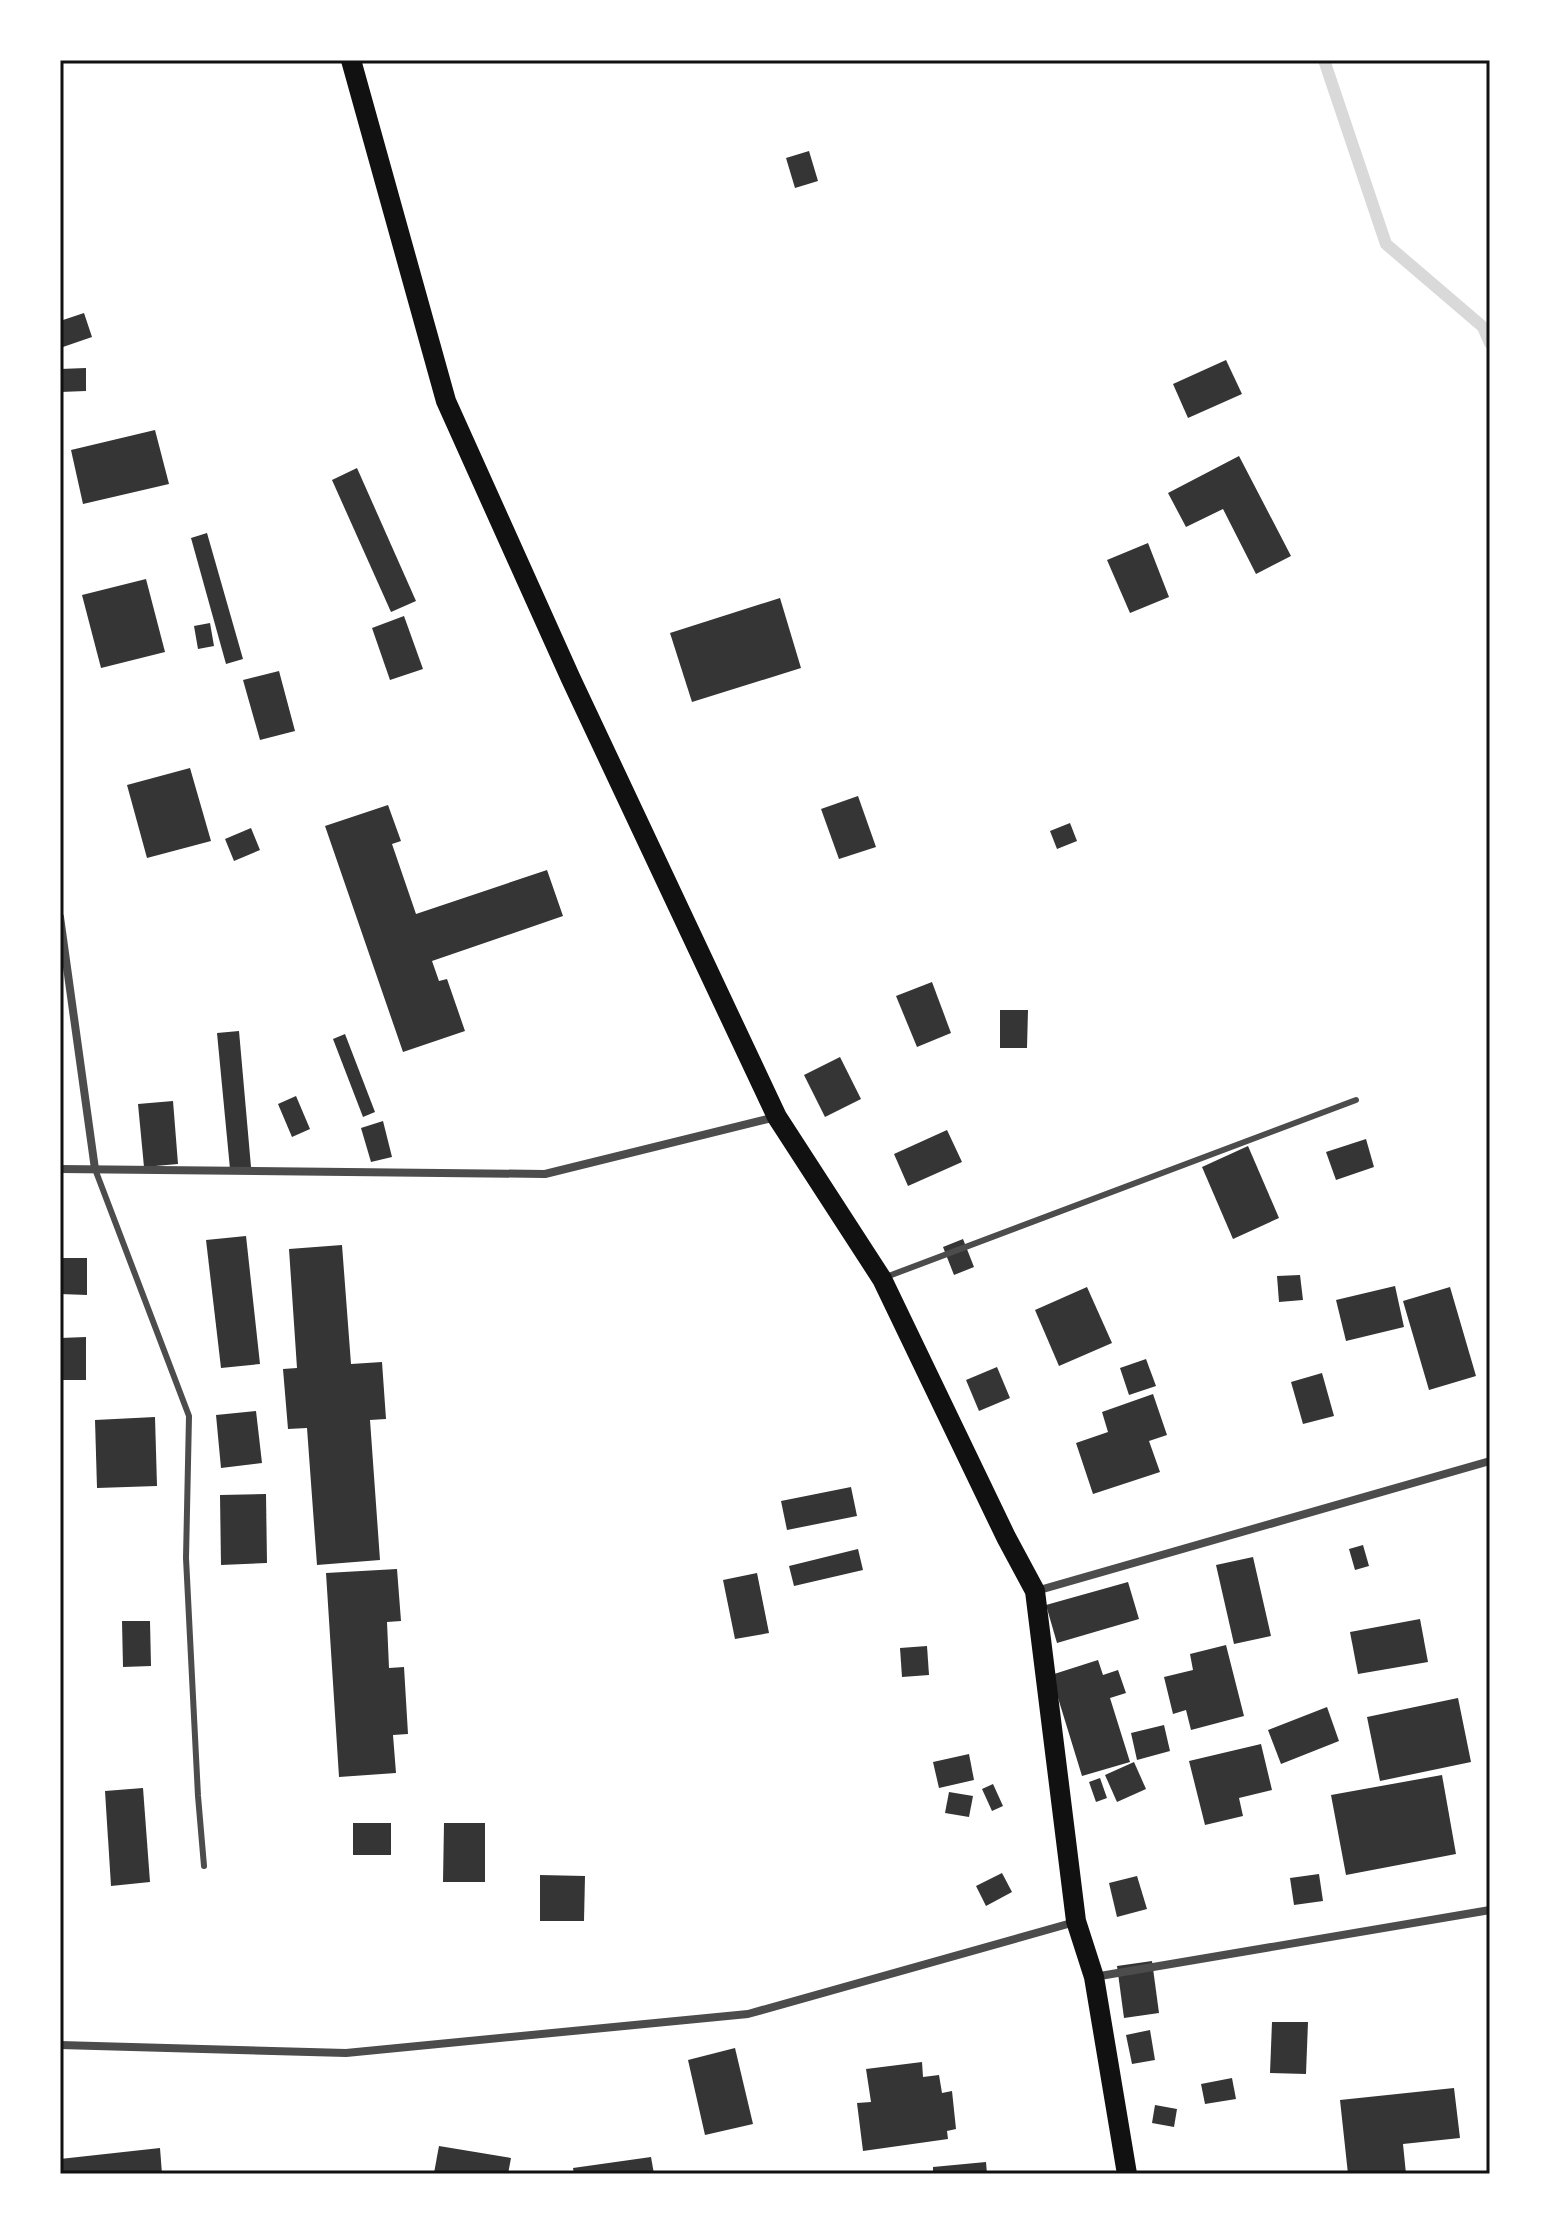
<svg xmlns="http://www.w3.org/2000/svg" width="1550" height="2234" font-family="'Times New Roman',serif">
<rect width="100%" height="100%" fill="#fff"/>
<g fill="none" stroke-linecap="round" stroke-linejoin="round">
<!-- stream -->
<polyline stroke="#d9d9d9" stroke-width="12" points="1324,60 1386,244 1483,327 1490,343"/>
</g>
<!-- building -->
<g fill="#353535">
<polygon points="809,151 818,181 795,188 786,158"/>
<polygon points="84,313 92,337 60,348 60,321"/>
<polygon points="1226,360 1242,394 1188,418 1173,384"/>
<polygon points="86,368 86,391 60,392 60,369"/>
<polygon points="155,430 169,484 83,504 71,450"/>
<polygon points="1239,456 1291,556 1256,574 1223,509 1186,527 1168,493"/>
<polygon points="357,468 416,601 391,612 332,480"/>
<polygon points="207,533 243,659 226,664 191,538"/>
<polygon points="1148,543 1169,597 1130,613 1107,560"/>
<polygon points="146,579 165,652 101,668 82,595"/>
<polygon points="780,598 801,668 692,702 670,633"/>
<polygon points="404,616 423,669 390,680 372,628"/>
<polygon points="210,623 214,646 198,649 194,626"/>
<polygon points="279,671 295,731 260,740 243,680"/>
<polygon points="190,768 211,841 147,858 127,785"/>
<polygon points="858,796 876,847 839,859 821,809"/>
<polygon points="388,805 401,841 392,844 416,914 547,870 563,916 432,961 439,981 447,979 465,1031 403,1052 325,826"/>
<polygon points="1070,823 1077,841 1057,849 1050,831"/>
<polygon points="251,828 260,850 234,861 225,839"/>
<polygon points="932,982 951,1033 917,1047 896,996"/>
<polygon points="1000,1010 1028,1010 1027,1048 1000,1048"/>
<polygon points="239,1031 251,1167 230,1169 217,1033"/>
<polygon points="345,1034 375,1112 363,1117 333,1039"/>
<polygon points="840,1057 861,1099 825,1117 804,1075"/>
<polygon points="296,1096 310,1129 292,1137 278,1104"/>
<polygon points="173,1101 178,1164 144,1167 138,1104"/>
<polygon points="383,1121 392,1157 371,1162 361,1128"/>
<polygon points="947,1130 962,1162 908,1186 894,1154"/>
<polygon points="1366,1139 1374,1167 1336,1180 1326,1152"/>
<polygon points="1248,1146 1279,1218 1233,1239 1202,1167"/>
<polygon points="246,1236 260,1364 221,1368 206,1240"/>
<polygon points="963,1239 974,1267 954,1275 943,1247"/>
<polygon points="342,1245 351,1364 382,1362 386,1419 370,1420 380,1560 317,1565 307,1428 288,1429 283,1369 297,1368 289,1249"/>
<polygon points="60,1258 87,1258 87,1295 60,1294"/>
<polygon points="1300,1275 1303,1300 1279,1302 1277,1276"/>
<polygon points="1395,1286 1404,1327 1346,1341 1336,1300"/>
<polygon points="1087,1287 1112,1343 1059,1366 1035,1310"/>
<polygon points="1450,1287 1476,1376 1429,1390 1403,1301"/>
<polygon points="86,1337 86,1380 60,1380 60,1338"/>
<polygon points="1146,1359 1156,1386 1129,1395 1120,1368"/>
<polygon points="997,1367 1010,1398 979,1411 966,1380"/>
<polygon points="1322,1373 1334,1416 1303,1424 1291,1382"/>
<polygon points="1153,1394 1167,1435 1149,1441 1160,1472 1093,1494 1076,1443 1108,1432 1102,1412"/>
<polygon points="256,1411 262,1463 221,1468 216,1415"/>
<polygon points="155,1417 157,1486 97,1488 95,1420"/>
<polygon points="851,1487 857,1516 787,1530 781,1501"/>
<polygon points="266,1494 267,1563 221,1565 220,1495"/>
<polygon points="1363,1545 1369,1566 1355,1570 1349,1549"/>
<polygon points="858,1549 863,1570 794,1586 789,1566"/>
<polygon points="1253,1557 1271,1636 1234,1644 1216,1565"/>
<polygon points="397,1569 401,1621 387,1622 389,1668 404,1667 408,1734 393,1735 396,1773 339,1777 326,1573"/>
<polygon points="757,1573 769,1633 735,1639 723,1580"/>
<polygon points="1128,1582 1139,1619 1057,1643 1046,1605"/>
<polygon points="1420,1619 1428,1662 1358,1674 1350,1632"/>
<polygon points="122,1621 150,1621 151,1666 123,1667"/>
<polygon points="1226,1645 1244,1716 1191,1730 1186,1710 1173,1714 1164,1677 1193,1670 1190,1654"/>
<polygon points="927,1646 929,1675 902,1677 900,1648"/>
<polygon points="1098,1660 1103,1675 1118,1670 1126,1693 1110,1698 1130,1762 1082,1776 1051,1675"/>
<polygon points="1458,1698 1471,1762 1380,1781 1367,1717"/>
<polygon points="1327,1707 1339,1741 1281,1764 1268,1730"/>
<polygon points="1164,1725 1170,1751 1137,1760 1131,1733"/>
<polygon points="1261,1744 1272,1790 1239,1798 1243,1816 1205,1825 1189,1761"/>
<polygon points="969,1754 974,1780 939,1788 933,1762"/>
<polygon points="1134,1762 1146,1789 1117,1802 1105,1775"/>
<polygon points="1442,1775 1456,1854 1346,1875 1331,1795"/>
<polygon points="1100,1778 1107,1798 1096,1802 1089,1782"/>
<polygon points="993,1784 1003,1806 992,1811 982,1789"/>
<polygon points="143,1788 150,1882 111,1886 105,1791"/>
<polygon points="949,1792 973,1796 969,1817 945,1813"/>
<rect x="353" y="1823" width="38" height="32"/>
<polygon points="444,1823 485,1823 485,1882 443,1882"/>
<polygon points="1002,1873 1012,1892 986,1906 976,1886"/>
<polygon points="1319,1874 1323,1901 1294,1905 1290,1878"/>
<polygon points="540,1875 585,1876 584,1921 540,1921"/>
<polygon points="1137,1876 1147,1909 1117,1917 1109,1883"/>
<polygon points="1152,1961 1159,2013 1124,2018 1117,1966"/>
<polygon points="1272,2022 1308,2022 1306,2074 1270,2073"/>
<polygon points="1150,2030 1155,2060 1132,2064 1126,2035"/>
<polygon points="735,2048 753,2124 705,2135 688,2060"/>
<polygon points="922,2062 923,2077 939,2075 942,2093 952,2091 956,2129 947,2131 948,2139 863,2151 857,2103 871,2102 866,2069"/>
<polygon points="1232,2078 1236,2099 1205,2104 1201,2084"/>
<polygon points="1454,2088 1460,2138 1403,2144 1406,2174 1348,2174 1340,2100"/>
<polygon points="1155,2105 1177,2109 1174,2127 1152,2123"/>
<polygon points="439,2146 511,2158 508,2174 434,2173"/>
<polygon points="160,2148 162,2174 60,2174 60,2159"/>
<polygon points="651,2157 654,2174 574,2174 573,2168"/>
<polygon points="986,2162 987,2174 933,2174 933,2167"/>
</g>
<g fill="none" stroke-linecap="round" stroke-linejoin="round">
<!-- service -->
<g stroke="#4c4c4c" stroke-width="6">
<polyline points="95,1169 189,1416 186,1558 198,1796 204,1866"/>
<polyline points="886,1277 1356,1100"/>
</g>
<!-- minor -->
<g stroke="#4c4c4c" stroke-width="8">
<polyline points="60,917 95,1169"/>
<polyline points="60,1169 545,1174 776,1117"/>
<polyline points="1036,1591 1490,1461"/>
<polyline points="1094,1977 1490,1910"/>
<polyline points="60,2045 346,2053 748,2014 1075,1922"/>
</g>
<!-- primary -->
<polyline stroke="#111" stroke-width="20" points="351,60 446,401 571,679 777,1117 882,1279 1006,1537 1035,1591 1076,1921 1094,1977 1127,2174"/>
</g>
<!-- border -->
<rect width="1550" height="2234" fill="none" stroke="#ffffff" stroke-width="124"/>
<rect x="62" y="62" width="1426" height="2110" fill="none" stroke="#111" stroke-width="3"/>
</svg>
